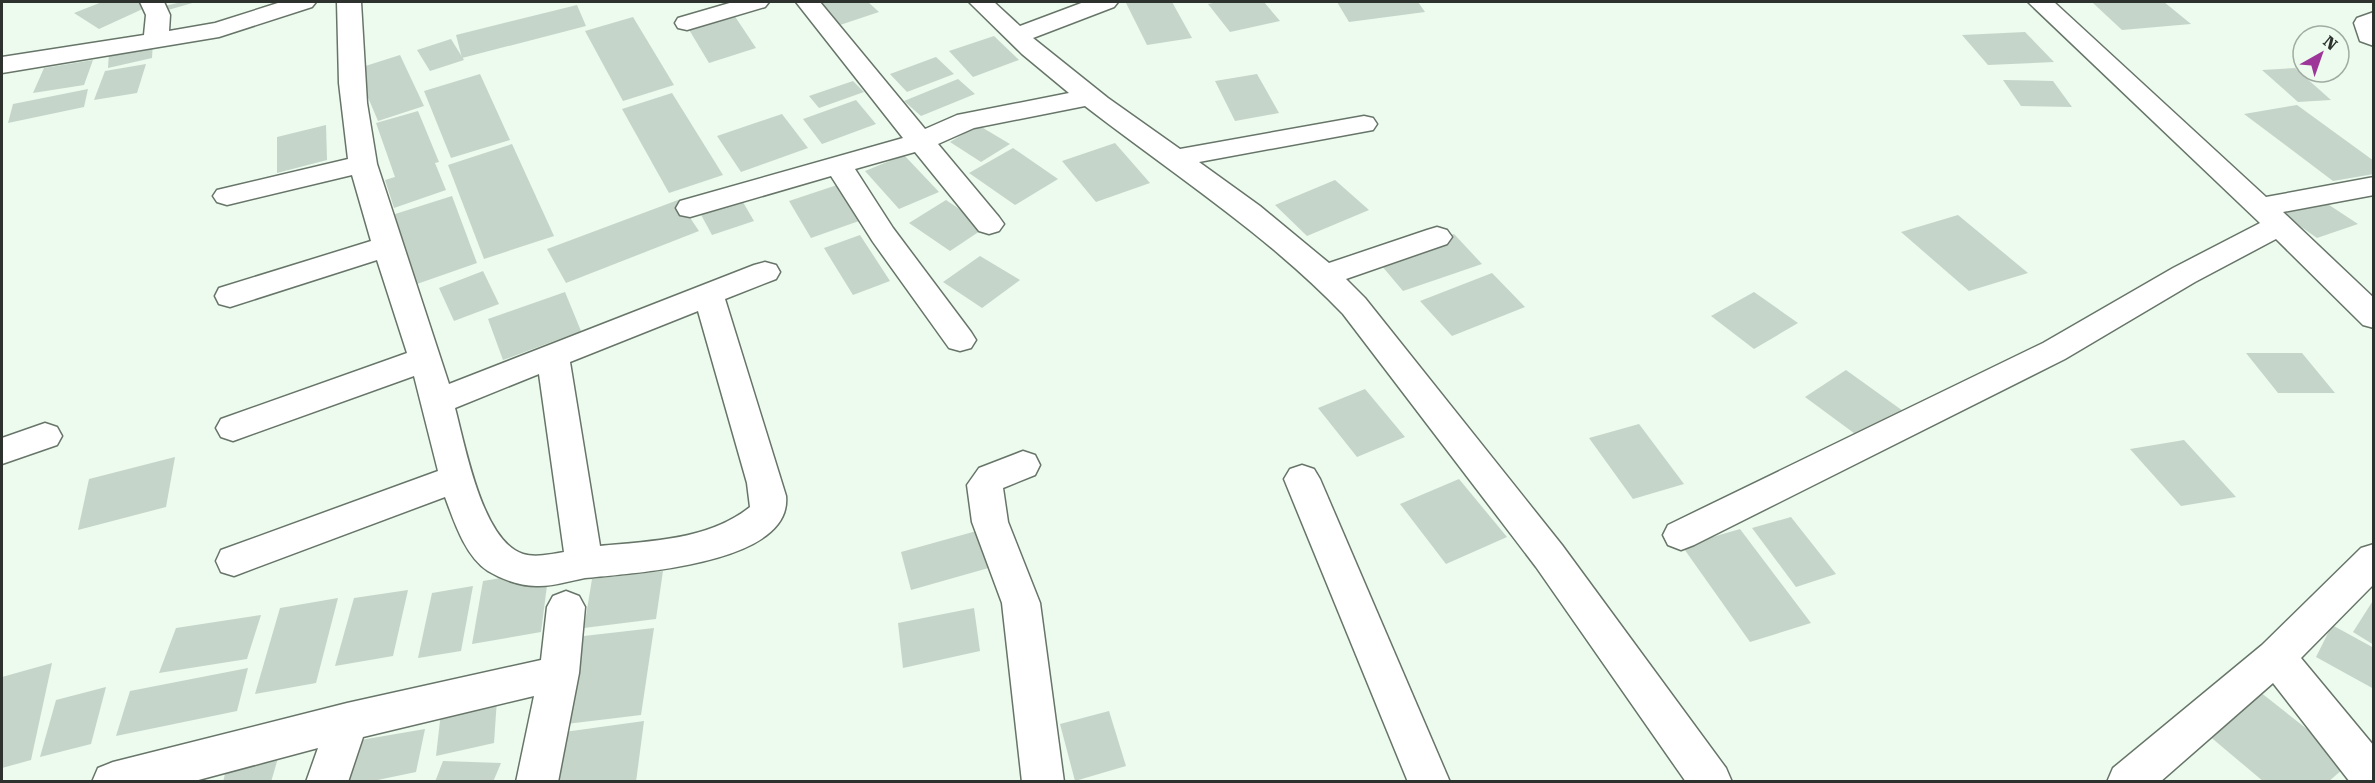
<svg xmlns="http://www.w3.org/2000/svg" width="2375" height="783" font-family="'Roboto Serif',serif">
<rect width="100%" height="100%" fill="#ecfbee"/>
<!-- building -->
<g fill="#c6d5c9">
<polygon points="102,2 137,2 147,7 99,29 74,13"/>
<polygon points="182,2 196,2 161,12 160,7"/>
<polygon points="813,2 868,2 879,12 837,26"/>
<polygon points="1132,2 1172,2 1192,38 1147,45 1126,3"/>
<polygon points="1218,2 1264,2 1280,21 1230,32 1208,4"/>
<polygon points="1337,2 1418,2 1425,12 1349,22"/>
<polygon points="2115,2 2164,2 2191,24 2122,30 2093,3"/>
<polygon points="577,5 586,26 462,58 456,35"/>
<polygon points="734,15 756,48 709,63 688,28"/>
<polygon points="633,17 674,85 623,101 585,31"/>
<polygon points="2025,32 2054,62 1988,65 1962,35"/>
<polygon points="994,36 1019,60 973,77 949,51"/>
<polygon points="451,39 464,60 430,71 417,50"/>
<polygon points="153,41 152,58 108,68 109,52"/>
<polygon points="400,55 424,106 378,121 356,69"/>
<polygon points="936,57 954,74 907,92 890,74"/>
<polygon points="93,60 84,85 33,93 44,68"/>
<polygon points="146,64 137,93 94,100 105,71"/>
<polygon points="2295,68 2331,100 2298,102 2262,70"/>
<polygon points="480,74 510,140 451,158 424,91"/>
<polygon points="1257,74 1279,113 1235,121 1215,81"/>
<polygon points="958,79 975,94 921,116 904,101"/>
<polygon points="2003,80 2053,81 2072,107 2021,106"/>
<polygon points="853,81 864,92 819,108 809,96"/>
<polygon points="88,89 84,107 8,123 13,104"/>
<polygon points="672,93 723,175 669,193 622,109"/>
<polygon points="856,100 876,124 822,144 803,119"/>
<polygon points="2297,105 2374,161 2374,174 2333,181 2244,114"/>
<polygon points="418,111 439,162 435,163 446,190 394,208 385,180 395,177 376,123"/>
<polygon points="782,114 808,148 741,172 717,136"/>
<polygon points="326,125 327,160 277,173 277,137"/>
<polygon points="978,125 1010,144 981,162 950,142"/>
<polygon points="1115,143 1150,183 1096,202 1062,161"/>
<polygon points="512,144 554,236 484,259 448,165"/>
<polygon points="1013,148 1058,179 1015,205 969,173"/>
<polygon points="904,155 939,192 899,209 865,171"/>
<polygon points="1335,180 1369,210 1307,236 1275,205"/>
<polygon points="837,185 859,221 811,238 789,201"/>
<polygon points="452,196 477,263 414,285 392,215"/>
<polygon points="740,197 754,221 712,235 699,211"/>
<polygon points="2320,199 2358,224 2317,238 2280,212"/>
<polygon points="678,200 699,231 566,283 547,249"/>
<polygon points="946,200 986,227 950,251 909,223"/>
<polygon points="1958,215 2028,273 1969,291 1901,232"/>
<polygon points="1454,234 1482,264 1403,291 1376,259"/>
<polygon points="860,235 890,281 853,295 824,248"/>
<polygon points="980,256 1020,280 982,308 943,282"/>
<polygon points="483,271 499,304 454,321 439,288"/>
<polygon points="1492,273 1525,307 1452,336 1420,301"/>
<polygon points="565,292 581,331 503,360 488,319"/>
<polygon points="1754,292 1798,323 1754,349 1711,316"/>
<polygon points="2246,353 2302,353 2335,393 2278,393"/>
<polygon points="1846,370 1903,411 1862,439 1805,397"/>
<polygon points="1365,389 1405,437 1357,457 1318,408"/>
<polygon points="1639,424 1684,484 1633,499 1589,438"/>
<polygon points="2184,440 2236,497 2181,506 2130,449"/>
<polygon points="175,457 166,507 78,530 89,479"/>
<polygon points="1459,479 1507,537 1446,564 1400,504"/>
<polygon points="1791,517 1836,574 1796,587 1752,528"/>
<polygon points="1740,529 1811,623 1750,642 1682,546"/>
<polygon points="980,530 992,567 911,590 901,552"/>
<polygon points="549,570 541,632 472,644 483,581"/>
<polygon points="663,571 656,619 584,628 592,579"/>
<polygon points="473,586 461,651 418,658 432,593"/>
<polygon points="408,590 393,656 335,666 354,598"/>
<polygon points="338,598 316,683 255,694 280,608"/>
<polygon points="2374,599 2374,645 2353,632"/>
<polygon points="974,608 980,651 903,668 898,623"/>
<polygon points="261,615 247,659 159,673 176,628"/>
<polygon points="2332,625 2374,648 2374,689 2316,657"/>
<polygon points="654,628 641,715 558,725 575,637"/>
<polygon points="52,663 31,760 2,768 2,677"/>
<polygon points="248,668 237,711 116,736 130,691"/>
<polygon points="106,687 91,744 40,757 56,700"/>
<polygon points="2255,688 2350,763 2328,782 2264,782 2201,729"/>
<polygon points="497,699 494,743 436,756 441,712"/>
<polygon points="1109,711 1126,766 1075,781 1060,724"/>
<polygon points="644,721 636,782 548,782 557,733"/>
<polygon points="425,729 416,772 368,782 339,782 349,742"/>
<polygon points="278,758 271,782 223,782 227,766"/>
<polygon points="443,761 501,763 493,782 435,782"/>
</g>
<g fill="none" stroke-linecap="round" stroke-linejoin="round">
<defs>
<g id="minor">
<polygon points="140,2 164,2 170,15 169,31 215,23 281,2 316,2 312,7 219,37 2,73 2,57 144,35 146,15"/>
<path d="M337 2H361L367 103 377 164 449 384 754 265 765 262 776 265 780 272 776 279 725 299 786 496C793 565 630 573 585 578 569 581 552 587 536 586 520 586 501 579 488 571 465 556 454 521 445 497L234 576 221 572 216 561 221 550 438 471 414 376 233 441 221 437 216 428 221 419 407 353 377 260 230 307 219 304 215 296 219 288 371 241 352 175 227 205 217 202 213 196 217 190 348 159 339 83ZM698 311 747 483 750 507C709 540 651 541 600 546L570 362ZM539 374 564 552C551 554 536 558 523 554 482 541 465 445 455 408Z"/>
<polygon points="733,2 769,2 765,7 687,30 678,28 675,23 678,18"/>
<path d="M796 2H820L925 129 957 115 1069 93 1022 54 969 2H994L1020 26 1084 2H1118L1114 7 1033 38 1108 98 1180 149 1364 116 1373 118 1377 124 1373 130 1199 162 1260 206 1329 263 1427 230 1437 227 1447 230 1452 237 1447 244 1346 279 1365 298 1562 545 1726 768 1732 782H1686L1536 567 1343 314C1265 233 1173 174 1085 106L974 128 938 144 999 217 1004 224 999 231 989 234 979 231 915 152 855 169 893 228 971 332 976 340 971 348 960 351 949 348 873 242 831 176 690 217 680 215 676 208 680 201 903 138Z"/>
<polygon points="2028,2 2054,2 2266,197 2374,177 2374,195 2283,212 2374,298 2374,328 2363,325 2276,239 2195,282 2065,359 1694,545 1681,550 1668,545 1663,535 1668,525 2043,343 2173,268 2260,223"/>
<polygon points="2374,12 2374,46 2360,41 2354,23 2357,18"/>
<polygon points="45,423 57,427 62,436 57,445 2,464 2,438"/>
<polygon points="1023,451 1035,455 1040,465 1035,475 1003,488 1008,522 1040,603 1064,782 1022,782 1002,603 972,522 967,485 979,468"/>
<polygon points="1302,465 1314,469 1320,479 1450,782 1408,782 1284,479 1290,469"/>
<polygon points="2374,544 2374,584 2301,658 2374,746 2374,782 2350,782 2273,683 2160,782 2107,782 2113,768 2262,645 2361,548"/>
<polygon points="566,591 579,596 585,607 579,673 558,782 516,782 534,696 363,737 348,782 306,782 318,748 191,782 92,782 98,768 113,762 347,703 541,660 547,607 553,596"/>
</g>
</defs>
<!-- minor casing -->
<use href="#minor" stroke="#677569" stroke-width="3"/>
<!-- minor -->
<use href="#minor" fill="#fff" fill-rule="evenodd"/>
</g>
<!-- border -->
<rect width="2375" height="783" fill="none" stroke="#2d322e" stroke-width="6"/>
<!-- north arrow -->
<g transform="translate(2321 54) rotate(40)"><circle r="28" fill="#ecfbee" stroke="#a0aba1" stroke-width="1.5"/>
<path d="M0-4.5L10 22L0 15L-10 22Z" fill="#9e369a"/>
<text y="-9" font-size="16" font-weight="bold" text-anchor="middle" fill="#2d322e">N</text>
</g>
</svg>
